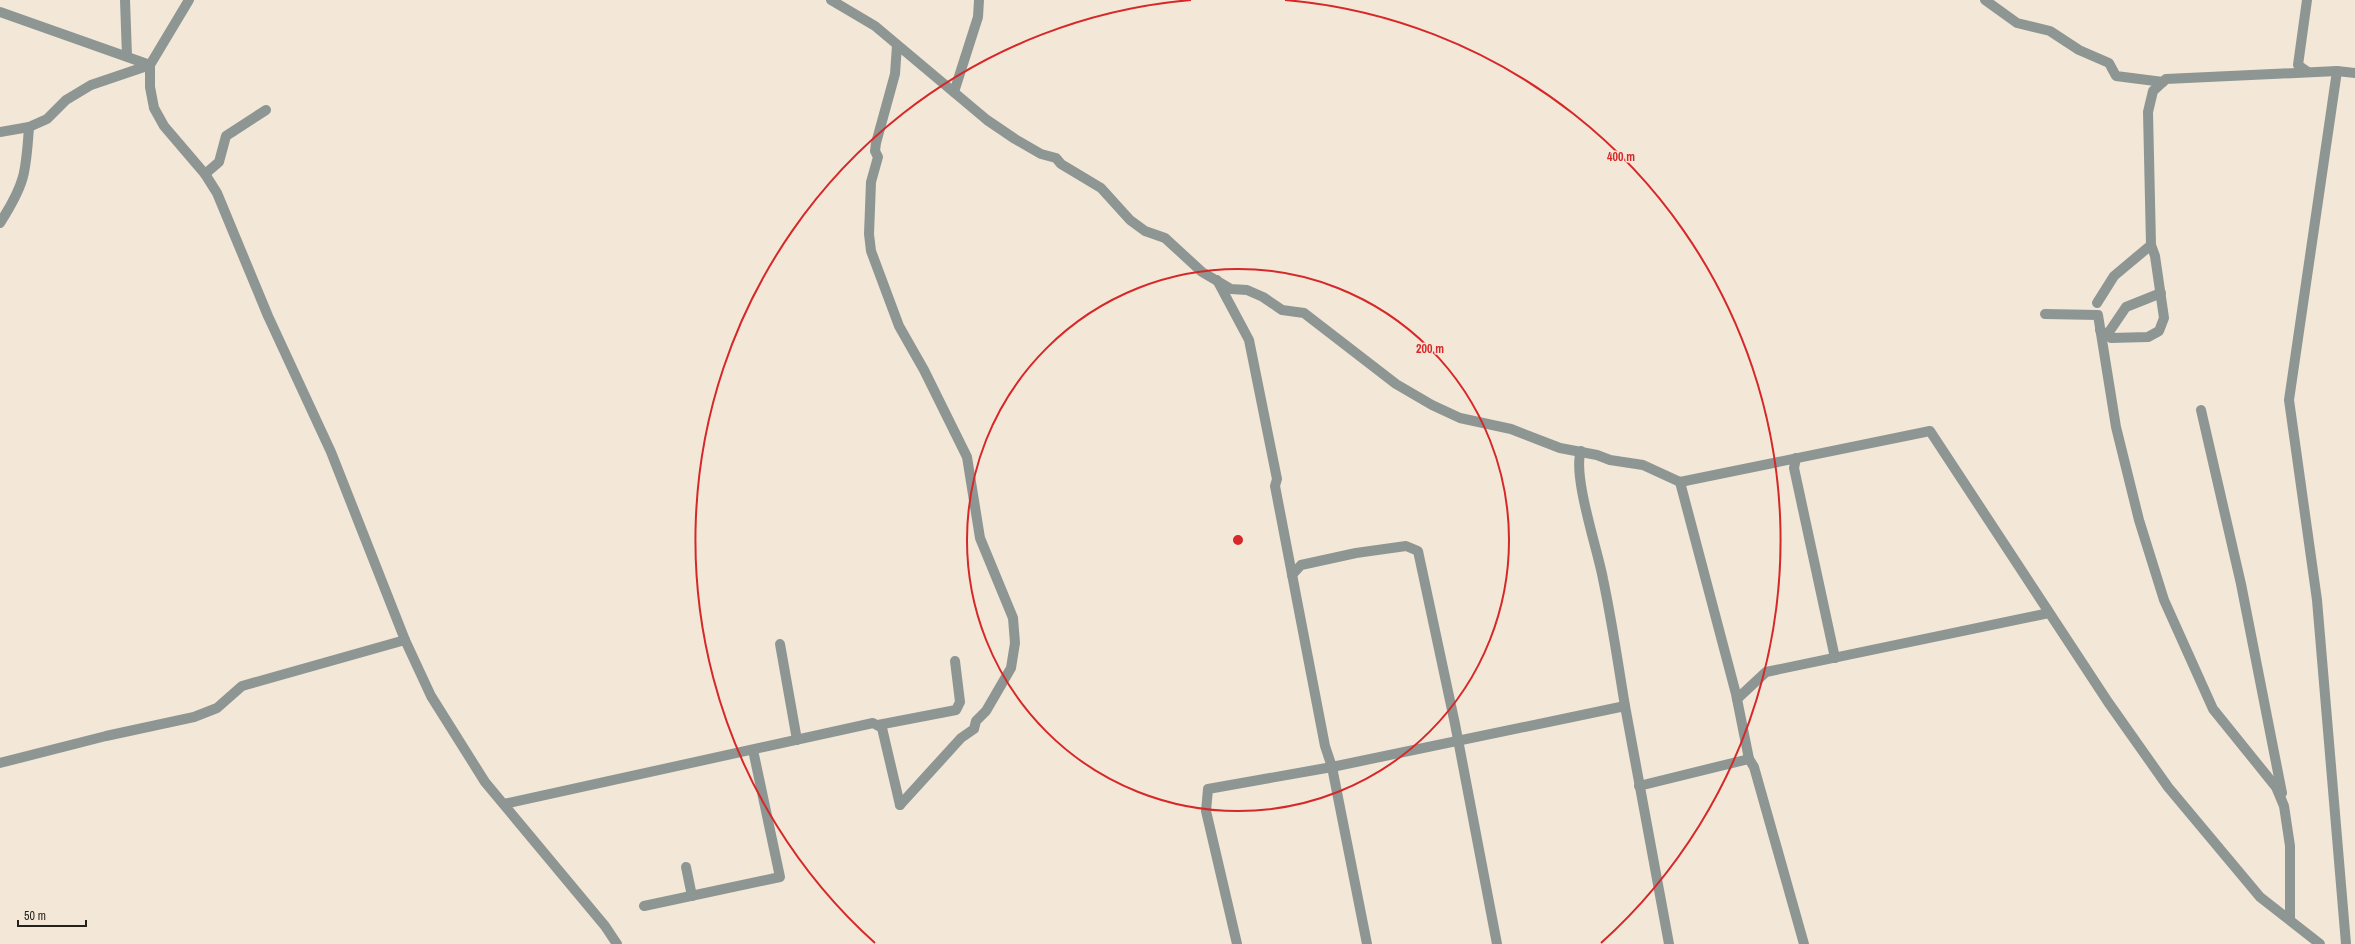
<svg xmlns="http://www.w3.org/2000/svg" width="2355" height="944" font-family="'Archivo Narrow',sans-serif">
<rect width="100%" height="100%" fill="#f3e7d8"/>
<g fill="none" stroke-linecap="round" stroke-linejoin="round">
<!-- minor -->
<g stroke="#8e9694" stroke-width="10">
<polyline points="125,0 127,56"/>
<polyline points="831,0 875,26 987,120 1015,139 1041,154 1056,158 1061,164 1101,188 1130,220 1145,231 1165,238 1202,272 1231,289 1247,290 1263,297 1282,310 1304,313 1396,384 1432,405 1460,418 1511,429 1560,448 1597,455 1610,460 1643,465 1680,482"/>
<polyline points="1985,0 2017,23 2050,31 2079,50 2109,63 2116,76 2163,82"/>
<polyline points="2307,0 2298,65 2308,72"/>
<polyline points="0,12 150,65"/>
<polyline points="897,45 895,74 876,143 875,151 878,157 871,182 869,234 871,251 899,326 924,370 967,457 980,538 1013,618 1015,643 1011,668 986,711 976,721 974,729 961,738 900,805"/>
<polyline points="2337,71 2289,400 2317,600 2346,944"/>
<polyline points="954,92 978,17 979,0"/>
<polyline points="0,132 29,127 47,119 66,100 91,85 150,65"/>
<polyline points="205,174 219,162 226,136 266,110"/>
<path d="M0 223C25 184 26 173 29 127"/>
<polyline points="1217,280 1249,340 1277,479 1275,486 1325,746 1332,767 1625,706 1669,944"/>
<polyline points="2097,303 2114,276 2151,245"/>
<polyline points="2045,314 2098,315 2116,427 2139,520 2164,600 2213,709 2276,787 2284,806 2290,846 2290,920"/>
<polyline points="2100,330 2111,338 2148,337 2159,331 2164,318 2155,256 2151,245 2148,112 2153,91 2166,79 2337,71 2355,73"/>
<polyline points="2107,335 2126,307 2161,293"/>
<polyline points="2201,410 2241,584 2282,793"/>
<path d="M1581 451C1572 475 1598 551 1603 579 1612 621 1618 664 1625 706"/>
<polyline points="1796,458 1794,468 1835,658"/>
<polyline points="1292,575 1301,565 1356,553 1406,546 1418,551 1455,724 1497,944"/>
<polyline points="780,644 797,740"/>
<polyline points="1737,699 1766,672 2049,613"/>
<polyline points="878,725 956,710 960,702 955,661"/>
<polyline points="1749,759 1736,694 1680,482 1930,431 2108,702 2168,787 2260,897 2320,944"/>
<polyline points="0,763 106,736 194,717 217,708 242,686 405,640"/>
<polyline points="1639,786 1749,759 1754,767 1804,944"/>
<polyline points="504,804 873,723 882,728 900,805"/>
<polyline points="686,867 692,896"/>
<polyline points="644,906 780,877 753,750"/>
<polyline points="1237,944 1206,811 1208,789 1332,767 1367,944"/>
</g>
<!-- tertiary -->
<polyline stroke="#8e9694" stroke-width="10" points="189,0 150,65 150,87 154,108 164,126 205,174 217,193 268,316 331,452 405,640 431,696 485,782 605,926 617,944"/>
</g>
<!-- distance rings -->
<g fill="none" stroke="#d62828" stroke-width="2">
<circle cx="1238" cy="540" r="271"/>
<path d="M875 943A542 542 0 0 1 1191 0M1285 0A542 542 0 0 1 1601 943"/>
</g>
<circle cx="1238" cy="540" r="6" fill="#d62828" stroke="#f3e7d8" stroke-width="2"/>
<g font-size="12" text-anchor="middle" font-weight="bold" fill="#d62828" stroke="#f3e7d8" stroke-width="3" stroke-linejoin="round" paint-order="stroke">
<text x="1621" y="161">400 m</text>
<text x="1430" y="353">200 m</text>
</g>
<!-- scale -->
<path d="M18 920v6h68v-6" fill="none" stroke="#25211b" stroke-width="2"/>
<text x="24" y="920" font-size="12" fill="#25211b" stroke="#f3e7d8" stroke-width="3" paint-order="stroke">50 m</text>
</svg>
